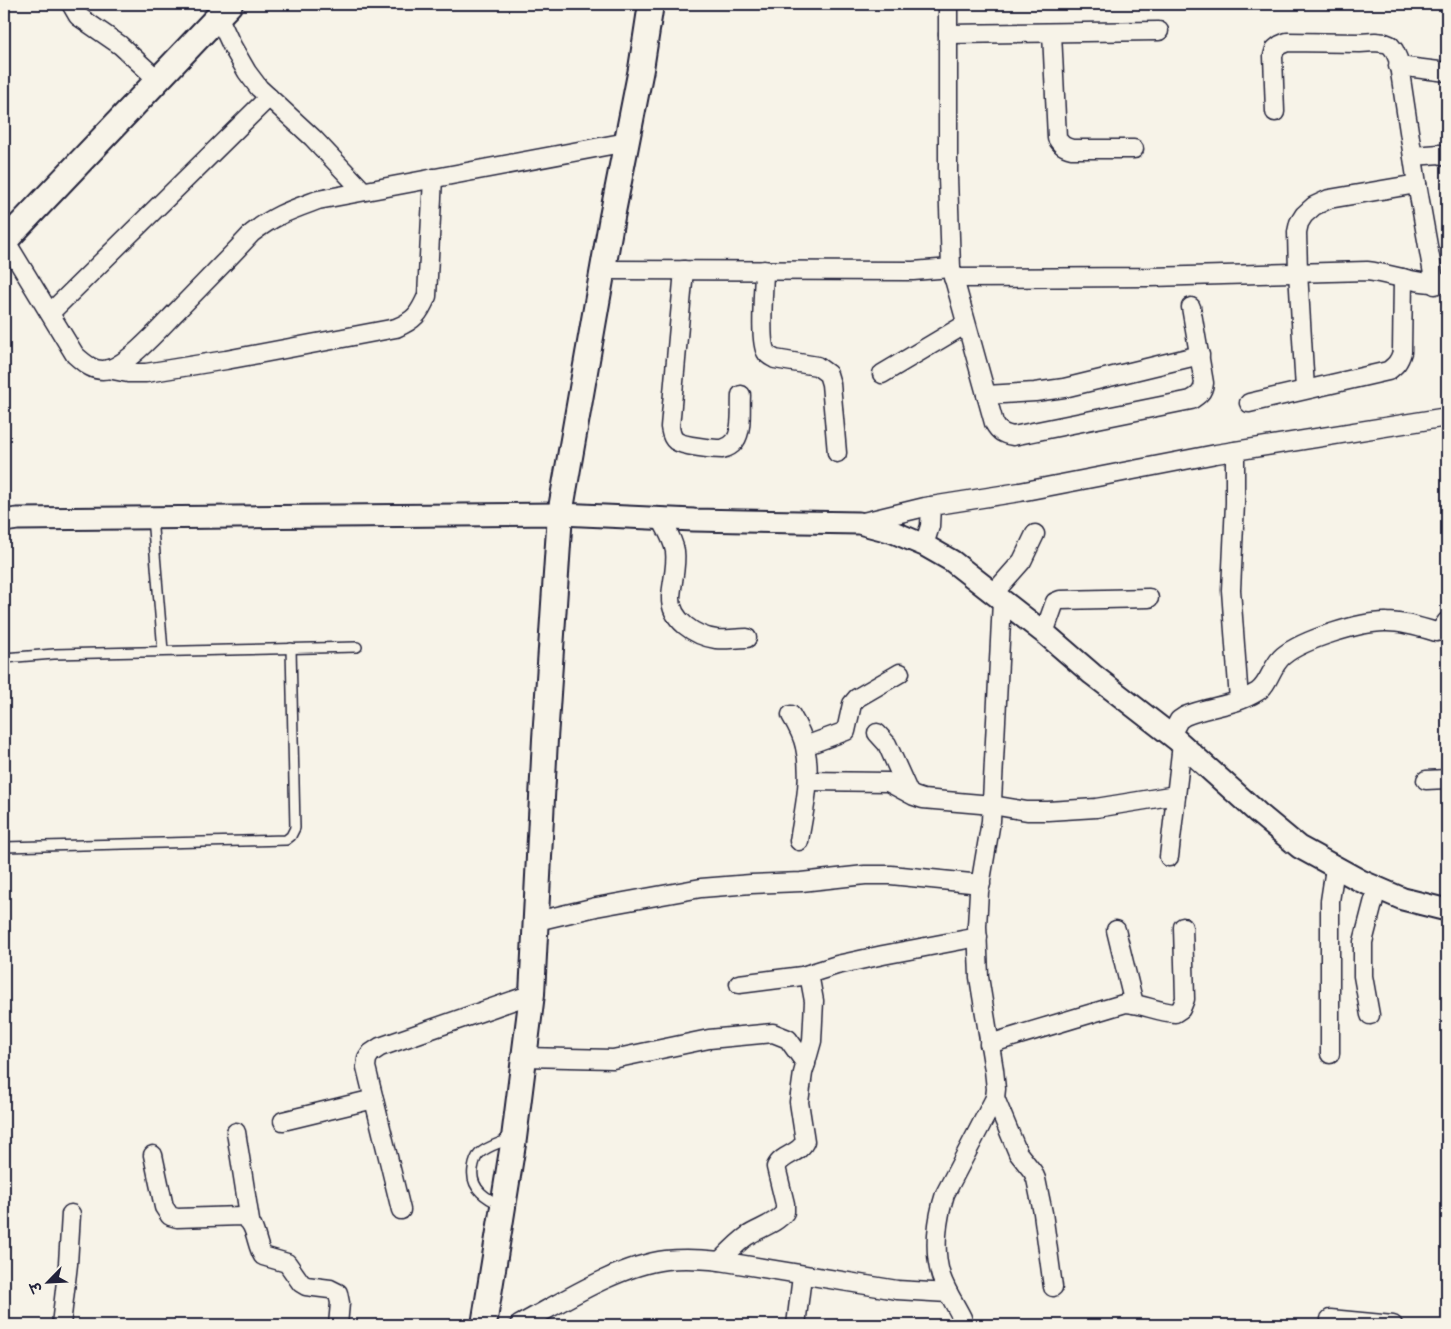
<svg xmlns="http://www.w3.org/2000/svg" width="1451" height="1329" font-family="Mali,'Playpen Sans Deva',sans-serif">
<rect width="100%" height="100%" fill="#f7f3e8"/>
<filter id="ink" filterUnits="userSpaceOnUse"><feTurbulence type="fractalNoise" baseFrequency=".02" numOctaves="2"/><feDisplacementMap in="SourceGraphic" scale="10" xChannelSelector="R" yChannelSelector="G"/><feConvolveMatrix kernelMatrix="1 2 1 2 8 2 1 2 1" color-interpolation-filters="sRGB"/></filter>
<g filter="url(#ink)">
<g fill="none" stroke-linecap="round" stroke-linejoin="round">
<defs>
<g id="service">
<polyline points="152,517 163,651"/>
<polyline points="4,658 54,654 357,647"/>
<polyline points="4,847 286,840 291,836 295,828 291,648"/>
<path d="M503 1206C487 1199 470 1189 473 1169 474 1163 475 1158 479 1154 487 1146 501 1143 511 1138"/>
</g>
<g id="minor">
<polyline points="71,4 78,16 120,45 158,80"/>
<path d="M948 4V177L951 268 994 423C999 432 1003 434 1013 436L1191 400C1199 395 1203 392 1204 383L1191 307"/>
<polyline points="218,16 232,46 247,72 259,88 313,138 363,191"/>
<path d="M1052 33 1057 138C1061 145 1064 147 1072 149H1134"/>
<polyline points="948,34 1159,31"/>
<polyline points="1398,66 1447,72"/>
<polyline points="1275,112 1273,56 1275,49 1280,45 1287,42 1360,43 1375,42 1385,43 1390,45 1394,50 1398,59 1417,184 1435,285"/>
<polyline points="1413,156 1440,154 1447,157"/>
<path d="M5 240 75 355C85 364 95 373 109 369 130 363 162 326 178 310 203 284 228 259 252 233 275 215 291 210 318 200L627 142"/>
<polyline points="602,270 913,271 951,268"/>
<path d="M684 270 670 427C671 432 671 437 676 441 683 446 713 449 722 449 727 448 732 445 735 441 743 430 740 409 741 395"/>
<path d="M764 270C764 286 759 341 766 352 768 356 772 357 775 359L817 366 828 374 831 384 837 453"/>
<path d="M953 278 1151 277 1367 271C1394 274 1421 286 1447 283"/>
<polyline points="50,313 269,97"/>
<path d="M108 369 128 373H146L226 360 396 328C415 320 419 314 427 296L433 178"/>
<polyline points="882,374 966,324"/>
<polyline points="1305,389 1298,272 1297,232 1299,223 1304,215 1314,206 1329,199 1417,184"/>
<polyline points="986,395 1035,392 1064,388 1200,355"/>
<path d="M1249 403 1388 371C1396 365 1399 362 1402 352L1403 278"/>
<polyline points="1235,451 1235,503 1231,590 1239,700"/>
<path d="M661 519C666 529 673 539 675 551 677 566 672 582 671 597 670 620 695 636 716 639 726 640 736 638 747 638"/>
<polyline points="859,523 925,507 1020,492 1216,454 1447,417"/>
<polyline points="924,545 930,526 931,506"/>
<polyline points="993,594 1022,561 1035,534"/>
<polyline points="1044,633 1055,602 1060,600 1149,598"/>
<path d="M791 715C797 725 803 736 805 747 812 778 804 810 799 841"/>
<polyline points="877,733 887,744 909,793"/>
<path d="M1171 735 1179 720 1185 716C1208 706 1235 706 1257 692 1269 685 1271 666 1283 656 1302 640 1362 621 1387 622 1403 622 1420 627 1436 632L1440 631 1447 621"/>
<polyline points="805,746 846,731 852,704 857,698 900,673"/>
<polyline points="1426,780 1447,779"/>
<polyline points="808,781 888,782 914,796 923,799 992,805 1027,811 1048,811 1096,808 1176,795"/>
<polyline points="1169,857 1182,744"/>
<polyline points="537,921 596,907 701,888 751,884 801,882 865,875 891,875 981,884"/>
<polyline points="1116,930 1134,1004"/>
<polyline points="739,984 802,976 837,965 883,955 978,937"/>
<polyline points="1370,1015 1363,976 1363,942 1377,888"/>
<path d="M989 1044 1126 1003C1143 1004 1158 1012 1175 1013L1181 1009 1185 999 1183 927"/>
<polyline points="1330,1054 1330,901 1335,868"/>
<polyline points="524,1057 613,1059 709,1039 773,1033 788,1039 806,1064"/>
<polyline points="995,1098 1018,1153 1033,1172 1036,1179 1043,1213 1053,1287"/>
<polyline points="283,1121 374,1099"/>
<polyline points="236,1132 250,1221"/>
<path d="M153 1155 164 1207 170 1216 177 1218 242 1216C257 1223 255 1243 263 1256L287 1263 301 1283 306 1286 330 1289 338 1293 340 1303 338 1325"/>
<polyline points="401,1210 366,1067 367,1059 371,1053 380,1047 532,994"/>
<path d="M720 1261C729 1252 737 1243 747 1236 759 1228 776 1224 785 1212V1204L776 1167C782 1154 800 1154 805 1141L799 1102 803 1073 812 1041 814 1001 809 974"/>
<polyline points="1330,1319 1393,1325"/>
<polyline points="61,1325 68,1264 71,1214"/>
<path d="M519 1325C562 1302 617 1266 666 1260 684 1258 702 1259 720 1261L897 1290 948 1293"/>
<polyline points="796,1325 802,1276"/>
<path d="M964 1325 962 1318C955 1304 946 1291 941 1276 933 1250 937 1219 945 1194L995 1098 996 1089 994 1070 979 977 977 926 979 892 991 821 1002 601"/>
</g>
<polyline id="tertiary" points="4,521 17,519 560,514 694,520 859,523 893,532 924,545 952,561 1048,636 1092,674 1177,740 1258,813 1299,847 1361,881 1403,899 1447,910"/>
<g id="secondary">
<polyline points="4,242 230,4"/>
<polyline points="484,1325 514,1138 532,994 545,739 560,514 612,217 641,69 651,4"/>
</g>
</defs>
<!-- service casing -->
<use href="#service" stroke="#22223b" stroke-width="12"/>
<!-- minor casing -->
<use href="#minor" stroke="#22223b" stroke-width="21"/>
<!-- tertiary casing -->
<use href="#tertiary" stroke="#22223b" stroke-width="25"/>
<!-- secondary casing -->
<use href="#secondary" stroke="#22223b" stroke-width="28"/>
<!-- service -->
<use href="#service" stroke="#f7f3e8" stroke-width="9"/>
<!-- minor -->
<use href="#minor" stroke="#f7f3e8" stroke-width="18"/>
<!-- tertiary -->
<use href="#tertiary" stroke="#f7f3e8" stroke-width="21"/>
<!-- secondary -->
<use href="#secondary" stroke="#f7f3e8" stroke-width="24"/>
</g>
</g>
<!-- margin -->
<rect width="1451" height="1329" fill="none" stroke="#f7f3e8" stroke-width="20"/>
<rect x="10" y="10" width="1431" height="1309" fill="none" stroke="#22223b" stroke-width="2" filter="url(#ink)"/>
<!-- north arrow -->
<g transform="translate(48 1282) rotate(246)" stroke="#f7f3e8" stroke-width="4" paint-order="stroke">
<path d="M0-4L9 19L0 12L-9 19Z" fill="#22223b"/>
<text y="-8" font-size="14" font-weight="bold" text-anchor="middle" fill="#22223b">उ</text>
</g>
</svg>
